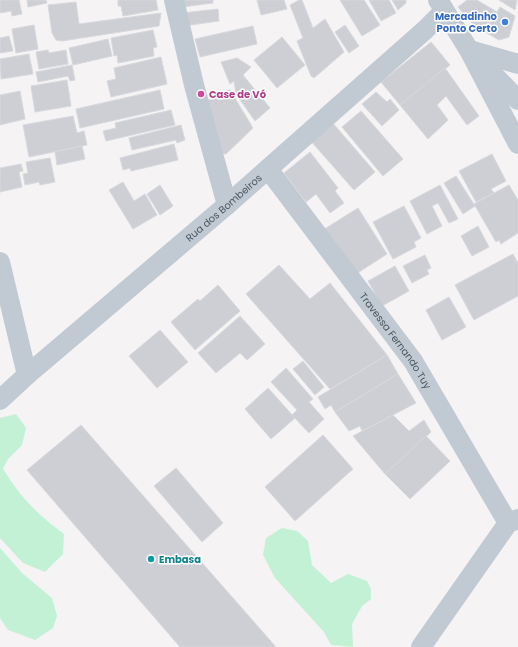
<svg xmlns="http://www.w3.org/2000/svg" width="518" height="647" font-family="Poppins,sans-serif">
<rect width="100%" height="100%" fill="#f5f3f3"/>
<!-- green -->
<g fill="#c3f1d5">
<path d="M16 414 26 428 22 445 8 459 3 469C22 499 36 513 64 534L63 554 45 572 23 563 0 538V418Z"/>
<polygon points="282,528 297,531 308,541 312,565 331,583 348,574 367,581 371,589 371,599 362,606 352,624 353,647 331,645 324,632 275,578 263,555 266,538"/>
<polygon points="0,548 22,573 52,598 57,616 53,628 35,640 8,630 0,618"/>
</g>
<!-- building -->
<g fill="#cdcfd5" stroke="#d7d9de">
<polygon points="0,0 19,0 22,14 12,16 11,11 0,13"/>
<polygon points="27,0 46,0 47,3 28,7"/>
<polygon points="118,0 156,0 158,10 123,16 121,6 118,6"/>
<polygon points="181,0 213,0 213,3 182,7"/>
<polygon points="257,0 284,0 287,9 261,15"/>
<polygon points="299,0 302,0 313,28 325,19 344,52 314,78 311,76 297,41 303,38 290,5"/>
<polygon points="340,0 364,0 380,25 362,36"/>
<polygon points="369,0 389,0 396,13 381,21"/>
<polygon points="392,0 406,0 406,3 398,10"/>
<polygon points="467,0 477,0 497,12 485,32 475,27 458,7"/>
<polygon points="499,0 517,0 515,10"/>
<polygon points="76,2 79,24 161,13 159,26 62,41 56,40 52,33 48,5"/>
<polygon points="500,7 515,16 509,37 499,40 485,32"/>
<polygon points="218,9 219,21 184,26 182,13"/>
<polygon points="34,25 38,49 16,53 12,29"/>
<polygon points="345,25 359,46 349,53 335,32"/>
<polygon points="253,26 257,44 200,57 195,39"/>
<polygon points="153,30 157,47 153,48 154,56 118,63 117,55 114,56 111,38"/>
<polygon points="9,36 13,51 0,53 0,38"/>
<polygon points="282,37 305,65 277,88 254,60"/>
<polygon points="108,39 112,56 73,65 69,48"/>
<polygon points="431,42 450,65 400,105 381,82"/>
<polygon points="48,50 49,53 66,50 68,64 39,69 36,52"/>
<polygon points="29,54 33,74 1,79 0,59"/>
<polygon points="161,57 167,84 111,97 107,81 116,79 114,68"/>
<polygon points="237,58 251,67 243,75 270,108 255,121 236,94 234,81 230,84 221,62"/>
<polygon points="72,65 75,80 70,81 68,76 38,82 36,72"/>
<polygon points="445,68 479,116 467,125 446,96 437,105 448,120 428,139 400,105"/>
<polygon points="67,80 71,106 35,112 31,86"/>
<polygon points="160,90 164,109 80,128 76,109"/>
<polygon points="230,90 253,128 226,154 216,153 204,101 222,96 221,93"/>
<polygon points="20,91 25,119 0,125 0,95"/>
<polygon points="376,92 387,102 390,99 399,110 382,126 362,104"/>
<polygon points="171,110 175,125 106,141 103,131 116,128 115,123"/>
<polygon points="361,111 403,159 383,176 342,127"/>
<polygon points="73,116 77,133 84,131 87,145 29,157 23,125"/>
<polygon points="331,121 375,172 354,190 309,139"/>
<polygon points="181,125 185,140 177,143 176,140 132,150 129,138"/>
<polygon points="174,144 178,160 131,171 130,168 123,170 120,158"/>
<polygon points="82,146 85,159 57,165 55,152"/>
<polygon points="310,152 338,188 335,191 344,203 330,213 316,194 306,202 284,173"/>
<polygon points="492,154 506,181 491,189 494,193 476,202 459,171"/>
<polygon points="50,158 55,182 40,185 39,182 25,185 23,174 28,173 26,162"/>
<polygon points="21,164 23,171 19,172 22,187 0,192 0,168"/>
<polygon points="456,176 475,206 463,214 444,183"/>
<polygon points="123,182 134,201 145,194 157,215 133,229 109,190"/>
<polygon points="160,185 173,206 160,215 147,194"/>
<polygon points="440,185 458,219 449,223 438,203 432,206 442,226 427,234 410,201"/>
<polygon points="509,185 518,200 518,233 501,244 499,240 496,242 474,204"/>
<polygon points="404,206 421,238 414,242 416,247 393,259 373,222"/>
<polygon points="358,208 387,254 353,276 323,230"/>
<polygon points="478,226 489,247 472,256 461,236"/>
<polygon points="513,254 518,263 518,296 474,320 455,285"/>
<polygon points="425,255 431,268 427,270 429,274 412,283 403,266"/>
<polygon points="279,265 310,299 330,283 387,355 330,389 246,294"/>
<polygon points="395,266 409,291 382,306 368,281"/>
<polygon points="218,285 240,311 195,350 171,322 198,299 200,301"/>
<polygon points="449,297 466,327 442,340 426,310"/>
<polygon points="240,316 265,344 247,360 240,353 216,373 198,353"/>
<polygon points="160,330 188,362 157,388 129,356"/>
<polygon points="387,355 398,374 335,412 331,405 325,409 318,397"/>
<polygon points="303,361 324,387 315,395 293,369"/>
<polygon points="286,368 313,399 309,402 324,419 309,433 292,415 297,410 271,382"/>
<polygon points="398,374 416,403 362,431 360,426 349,431 335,412"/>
<polygon points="268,388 295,418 271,439 245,409"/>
<polygon points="393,415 409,431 424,420 431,432 385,474 353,436"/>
<polygon points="81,425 276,647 180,647 27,470"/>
<polygon points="323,435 353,469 295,521 265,487"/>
<polygon points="426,436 450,461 410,499 385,474"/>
<polygon points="176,468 223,523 202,542 154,486"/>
</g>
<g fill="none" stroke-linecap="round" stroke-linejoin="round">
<!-- minor -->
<g stroke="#c1cad2" stroke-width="20">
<polyline points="174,0 194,85 227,205"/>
<polyline points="438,0 469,50 518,144"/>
<polyline points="470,50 518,64"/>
<polyline points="483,64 518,100"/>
<path id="s1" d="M268 169 413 361 508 523"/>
<polyline points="0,262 27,375"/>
<path id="s2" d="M0 400 27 375 227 205 425 30 444 11"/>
<polyline points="421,647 508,523 518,519"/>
</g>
</g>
<!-- markers -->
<circle fill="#3f7fe0" stroke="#fff" stroke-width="1.5" cx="505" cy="22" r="4"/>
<circle fill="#d1479c" stroke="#fff" stroke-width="1.5" cx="201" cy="94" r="4"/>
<circle fill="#0f9aa8" stroke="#fff" stroke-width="1.5" cx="151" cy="559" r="4"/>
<g text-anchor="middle" stroke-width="3" stroke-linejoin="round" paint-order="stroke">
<!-- shop labels -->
<g font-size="10" font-weight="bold" fill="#366cbe" stroke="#fff" text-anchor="end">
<text x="497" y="20">Mercadinho<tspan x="497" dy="12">Ponto Certo</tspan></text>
</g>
<!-- hotel labels -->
<g font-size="10" font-weight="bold" fill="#b23c85" stroke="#fff" text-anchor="start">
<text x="209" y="98">Case de Vó</text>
</g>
<!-- street labels -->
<g font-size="10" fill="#4a5661" stroke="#fff">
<text dy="4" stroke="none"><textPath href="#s2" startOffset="295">Rua dos Bombeiros</textPath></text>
<text dy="4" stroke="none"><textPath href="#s1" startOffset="214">Travessa Fernando Tuy</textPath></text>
</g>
<!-- culture labels -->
<g font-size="10" font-weight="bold" fill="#0d838f" stroke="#fff" text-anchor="start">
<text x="159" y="563">Embasa</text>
</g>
</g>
</svg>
